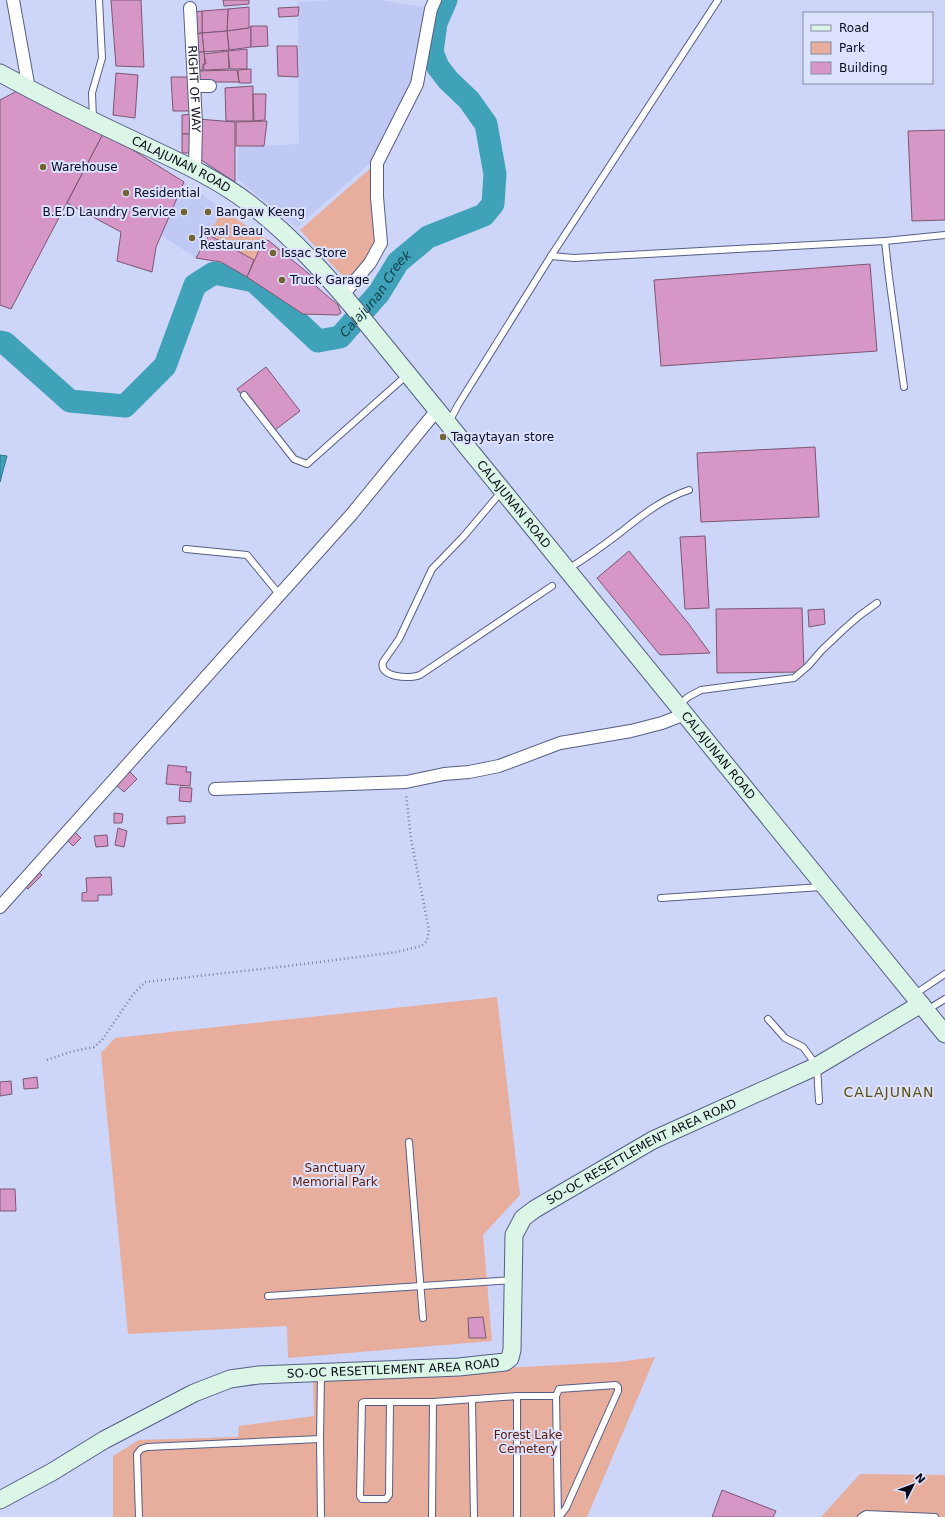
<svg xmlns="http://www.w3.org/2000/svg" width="945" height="1517" font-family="'DejaVu Sans',sans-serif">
<rect width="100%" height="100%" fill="#cdd5f9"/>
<!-- built -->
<g fill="#c0c9f3">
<polygon points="336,0 381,0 428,8 413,86 375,159 297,227 237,179 238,147 299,144 298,2"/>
<polygon points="184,182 222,209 196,258 161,235"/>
</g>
<!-- green -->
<g fill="#e7ad9d">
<polygon points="372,167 378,242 349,283 300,230"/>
<polygon points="222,209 268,240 260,248 254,260 209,235"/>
<polygon points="497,997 520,1195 483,1235 492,1341 288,1358 287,1326 128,1334 101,1053 115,1038"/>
<polygon points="655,1357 587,1517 113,1517 113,1456 139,1440 238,1437 239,1426 314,1416 313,1378 619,1362"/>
<polygon points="860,1474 945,1475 945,1517 821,1517"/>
</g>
<!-- water -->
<polygon fill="#3fa2b9" stroke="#2f7589" points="0,455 7,456 0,482"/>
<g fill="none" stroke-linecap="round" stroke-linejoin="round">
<!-- river -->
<path stroke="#3fa2b9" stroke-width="23" id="s1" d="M0 342 5 343 70 401 125 406 165 366 195 285 214 273 254 281 318 341 340 337 379 293 398 262 428 237 484 215 493 204 495 174 486 124 469 100 448 80 438 67 432 52 436 23 446 0"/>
</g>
<!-- building -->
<g fill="#d697c6" stroke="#7c5672">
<polygon points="111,0 141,0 144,67 116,66"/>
<polygon points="223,0 249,0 249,4 224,6"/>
<polygon points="249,7 249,28 227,31 228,9"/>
<polygon points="299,7 298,16 279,17 278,8"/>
<polygon points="228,9 227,31 202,33 202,11"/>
<polygon points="202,11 202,33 193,34 193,12"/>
<polygon points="251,26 251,47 229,50 227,31 249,28"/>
<polygon points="251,26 267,26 268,46 251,47"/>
<polygon points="227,31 229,50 204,52 202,33"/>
<polygon points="202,33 204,52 194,52 193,34"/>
<polygon points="277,46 297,46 298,77 278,76"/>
<polygon points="247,49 247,69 230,69 228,51"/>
<polygon points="228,51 229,69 204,70 203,64 206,64 204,54"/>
<polygon points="194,52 204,52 205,64 203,64 203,70 195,71"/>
<polygon points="251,69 251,83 239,83 238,70"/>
<polygon points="237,70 239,82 198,82 196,71"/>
<polygon points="116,73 138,75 135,118 113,115"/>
<polygon points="171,77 190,77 192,111 173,111"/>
<polygon points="253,86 253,121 226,121 225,88"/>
<polygon points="19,90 104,132 11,309 0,305 0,100"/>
<polygon points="253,94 266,94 265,120 254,121"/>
<polygon points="192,114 193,134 182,134 182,115"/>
<polygon points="198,119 235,122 235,182 201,160"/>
<polygon points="267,121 264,146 236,146 236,122"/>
<polygon points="945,130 945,220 912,221 908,131"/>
<polygon points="104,132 184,182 156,247 152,272 117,261 121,232 67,203"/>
<polygon points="182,134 192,134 193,153 182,153"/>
<polygon points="209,235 254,260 247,277 221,262 196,258"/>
<polygon points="268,240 314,278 311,282 338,305 341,313 338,315 303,314 247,277 260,248"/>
<polygon points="870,264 877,351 661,366 654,280"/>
<polygon points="266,367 300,411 271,433 237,389"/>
<polygon points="815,447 819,517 701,522 697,453"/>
<polygon points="705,536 709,608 685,609 680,537"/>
<polygon points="629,551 688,623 710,653 660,655 597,578"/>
<polygon points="802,608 804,672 717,673 716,609"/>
<polygon points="824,609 825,624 809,627 808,610"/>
<polygon points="168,765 187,767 186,772 191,772 190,786 166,784"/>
<polygon points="128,770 137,779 124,792 115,784"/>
<polygon points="180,787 192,788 191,802 179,801"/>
<polygon points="114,813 123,814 122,823 114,823"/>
<polygon points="185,816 185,823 167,824 167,817"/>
<polygon points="118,828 127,831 124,847 115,845"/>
<polygon points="74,831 81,838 73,846 66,839"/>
<polygon points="107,835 108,846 96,847 94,836"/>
<polygon points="37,870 42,875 28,889 22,884"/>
<polygon points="111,877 112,895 98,895 98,901 82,901 82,893 87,892 86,878"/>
<polygon points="37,1077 38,1088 24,1089 23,1079"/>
<polygon points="11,1081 12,1094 0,1096 0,1082"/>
<polygon points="0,1189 15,1189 16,1211 0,1211"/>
<polygon points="483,1317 486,1338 469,1338 468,1318"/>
<polygon points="722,1490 776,1511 773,1517 712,1517"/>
</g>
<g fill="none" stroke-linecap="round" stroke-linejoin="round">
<defs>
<g id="lane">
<polyline points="93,119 92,93 102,58 99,0"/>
<polyline points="885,241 945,235"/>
<polyline points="551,256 574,258 885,241 889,277 904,387"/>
<polyline points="244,395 294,459 307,464 407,375"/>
<polyline points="449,422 458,405 551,256 718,0"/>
<path d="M502 491 463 537 432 569 399 639 383 662C378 678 411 679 420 675L552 586"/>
<polyline points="186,549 247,555 279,594"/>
<path d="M568 569C586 558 604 545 621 532 642 515 664 498 689 490"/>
<polyline points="679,705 688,697 701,690 794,678 808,666 822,650 843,630 859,616 877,603"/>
<polyline points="661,898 821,887"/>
<polyline points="915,994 945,974"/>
<polyline points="927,1010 945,999"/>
<polyline points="768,1019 785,1038 803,1047 817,1066 819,1101"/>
<polyline points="409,1142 423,1318"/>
<polyline points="268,1296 513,1280"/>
<polyline points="517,1396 517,1517"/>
<polyline points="556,1396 558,1517"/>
<polyline points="472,1399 474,1517"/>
<polyline points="390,1402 389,1495 386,1499 362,1499 360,1496 362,1403 364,1402 433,1402 517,1396 556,1396 559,1389 616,1385 618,1387 618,1391 566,1508 559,1517"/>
<polyline points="139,1517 137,1454 141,1449 147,1447 320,1439"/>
<polyline points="321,1517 320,1439 321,1374"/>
<polyline points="432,1517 433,1402"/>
<polyline points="861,1517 866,1514 935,1517"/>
</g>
<g id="street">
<polyline points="13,0 29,89"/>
<path id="s2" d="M190 8 196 123 195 170"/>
<polyline points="194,86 210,86"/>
<polyline points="343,295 370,263 381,243 377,197 377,163 417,84 431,9 435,0"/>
<polyline points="215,789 406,782 444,774 469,772 499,766 560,743 631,731 662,723 685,714"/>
<polyline points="0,907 351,515 437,410"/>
</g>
<g id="secondary">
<path id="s3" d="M0 73C44 97 88 119 133 140 173 159 215 177 250 204 298 241 338 288 376 335L945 1034"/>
<path id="s4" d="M0 1500 52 1472 104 1440 194 1393 230 1379 258 1375 459 1367 505 1362 510 1358 512 1350 514 1235 523 1218 535 1209 653 1140 817 1066 921 1004"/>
</g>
</defs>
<!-- lane casing -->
<use href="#lane" stroke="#575e85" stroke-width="8"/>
<!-- street casing -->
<use href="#street" stroke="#575e85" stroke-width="14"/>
<!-- secondary casing -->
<use href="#secondary" stroke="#575e85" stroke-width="19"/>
<!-- path -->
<polyline stroke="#7c819c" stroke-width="2.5" stroke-dasharray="1 3" stroke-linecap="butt" points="47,1060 73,1051 94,1047 102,1040 132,996 145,982 288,966 397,952 421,946 427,941 429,930 411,839 406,794"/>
<!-- lane -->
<use href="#lane" stroke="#fff" stroke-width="6"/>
<!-- street -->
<use href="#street" stroke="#fff" stroke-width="12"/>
<!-- secondary -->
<use href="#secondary" stroke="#dbf6e6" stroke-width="17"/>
</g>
<!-- markers -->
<g fill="#706431" stroke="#dce2fe" stroke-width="1.5">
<circle cx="43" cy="167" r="4"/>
<circle cx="126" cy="193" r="4"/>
<circle cx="184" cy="212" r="4"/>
<circle cx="208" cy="212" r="4"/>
<circle cx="192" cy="238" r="4"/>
<circle cx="273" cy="253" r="4"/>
<circle cx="282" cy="280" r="4"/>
<circle cx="443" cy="437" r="4"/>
</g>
<g text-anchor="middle" stroke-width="4" stroke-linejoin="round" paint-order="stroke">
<!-- street labels -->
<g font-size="12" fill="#090b1a" stroke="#dce2fe">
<text dy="4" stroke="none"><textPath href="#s2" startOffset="81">RIGHT OF WAY</textPath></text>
<text dy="4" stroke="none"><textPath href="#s3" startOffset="203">CALAJUNAN ROAD</textPath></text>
<text dy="4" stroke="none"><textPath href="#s3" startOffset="683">CALAJUNAN ROAD</textPath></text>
<text dy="4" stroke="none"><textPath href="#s3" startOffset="1007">CALAJUNAN ROAD</textPath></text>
<text dy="4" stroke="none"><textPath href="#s4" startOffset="821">SO-OC RESETTLEMENT AREA ROAD</textPath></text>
<text dy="4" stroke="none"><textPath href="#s4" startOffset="424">SO-OC RESETTLEMENT AREA ROAD</textPath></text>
</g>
<!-- poi labels -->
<g font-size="12" fill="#090b1a" stroke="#dce2fe" text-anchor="start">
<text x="51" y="171">Warehouse</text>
<text x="134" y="197">Residential</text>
<text x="176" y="216" text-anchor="end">B.E.D Laundry Service</text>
<text x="216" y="216">Bangaw Keeng</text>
<text x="200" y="235">Javal Beau<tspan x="200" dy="14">Restaurant</tspan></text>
<text x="281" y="257">Issac Store</text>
<text x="290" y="284">Truck Garage</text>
<text x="451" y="441">Tagaytayan store</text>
</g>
<!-- park labels -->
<g font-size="12" fill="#5b1805" stroke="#dce2fe">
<text x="335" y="1172">Sanctuary<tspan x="335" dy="14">Memorial Park</tspan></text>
<text x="528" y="1439">Forest Lake<tspan x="528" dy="14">Cemetery</tspan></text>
</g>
<!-- water labels -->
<g font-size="13" font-style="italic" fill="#123f49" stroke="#dce2fe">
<text dy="5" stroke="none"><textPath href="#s1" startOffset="520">Calajunan Creek</textPath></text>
</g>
<!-- quarter labels -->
<g font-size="14" letter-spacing="1" fill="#5c4f10" stroke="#dce2fe">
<text x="889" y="1097">CALAJUNAN</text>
</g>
</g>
<!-- legend -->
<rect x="803" y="12" width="130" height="72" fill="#dce2fe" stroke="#888ca3"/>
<rect x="811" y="25" width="20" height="6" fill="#dbf6e6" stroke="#888ca3"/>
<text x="839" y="32" font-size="12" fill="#090b1a">Road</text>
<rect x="811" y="42" width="20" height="12" fill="#e7ad9d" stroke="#888ca3"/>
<text x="839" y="52" font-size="12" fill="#090b1a">Park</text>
<rect x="811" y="62" width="20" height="12" fill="#d697c6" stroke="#888ca3"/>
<text x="839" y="72" font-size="12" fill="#090b1a">Building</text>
<!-- north arrow -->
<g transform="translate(913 1485) rotate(48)" stroke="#dce2fe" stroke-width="3" paint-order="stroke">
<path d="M0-3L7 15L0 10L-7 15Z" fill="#090b1a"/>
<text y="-6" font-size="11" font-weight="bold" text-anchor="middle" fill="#090b1a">N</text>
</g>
</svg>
